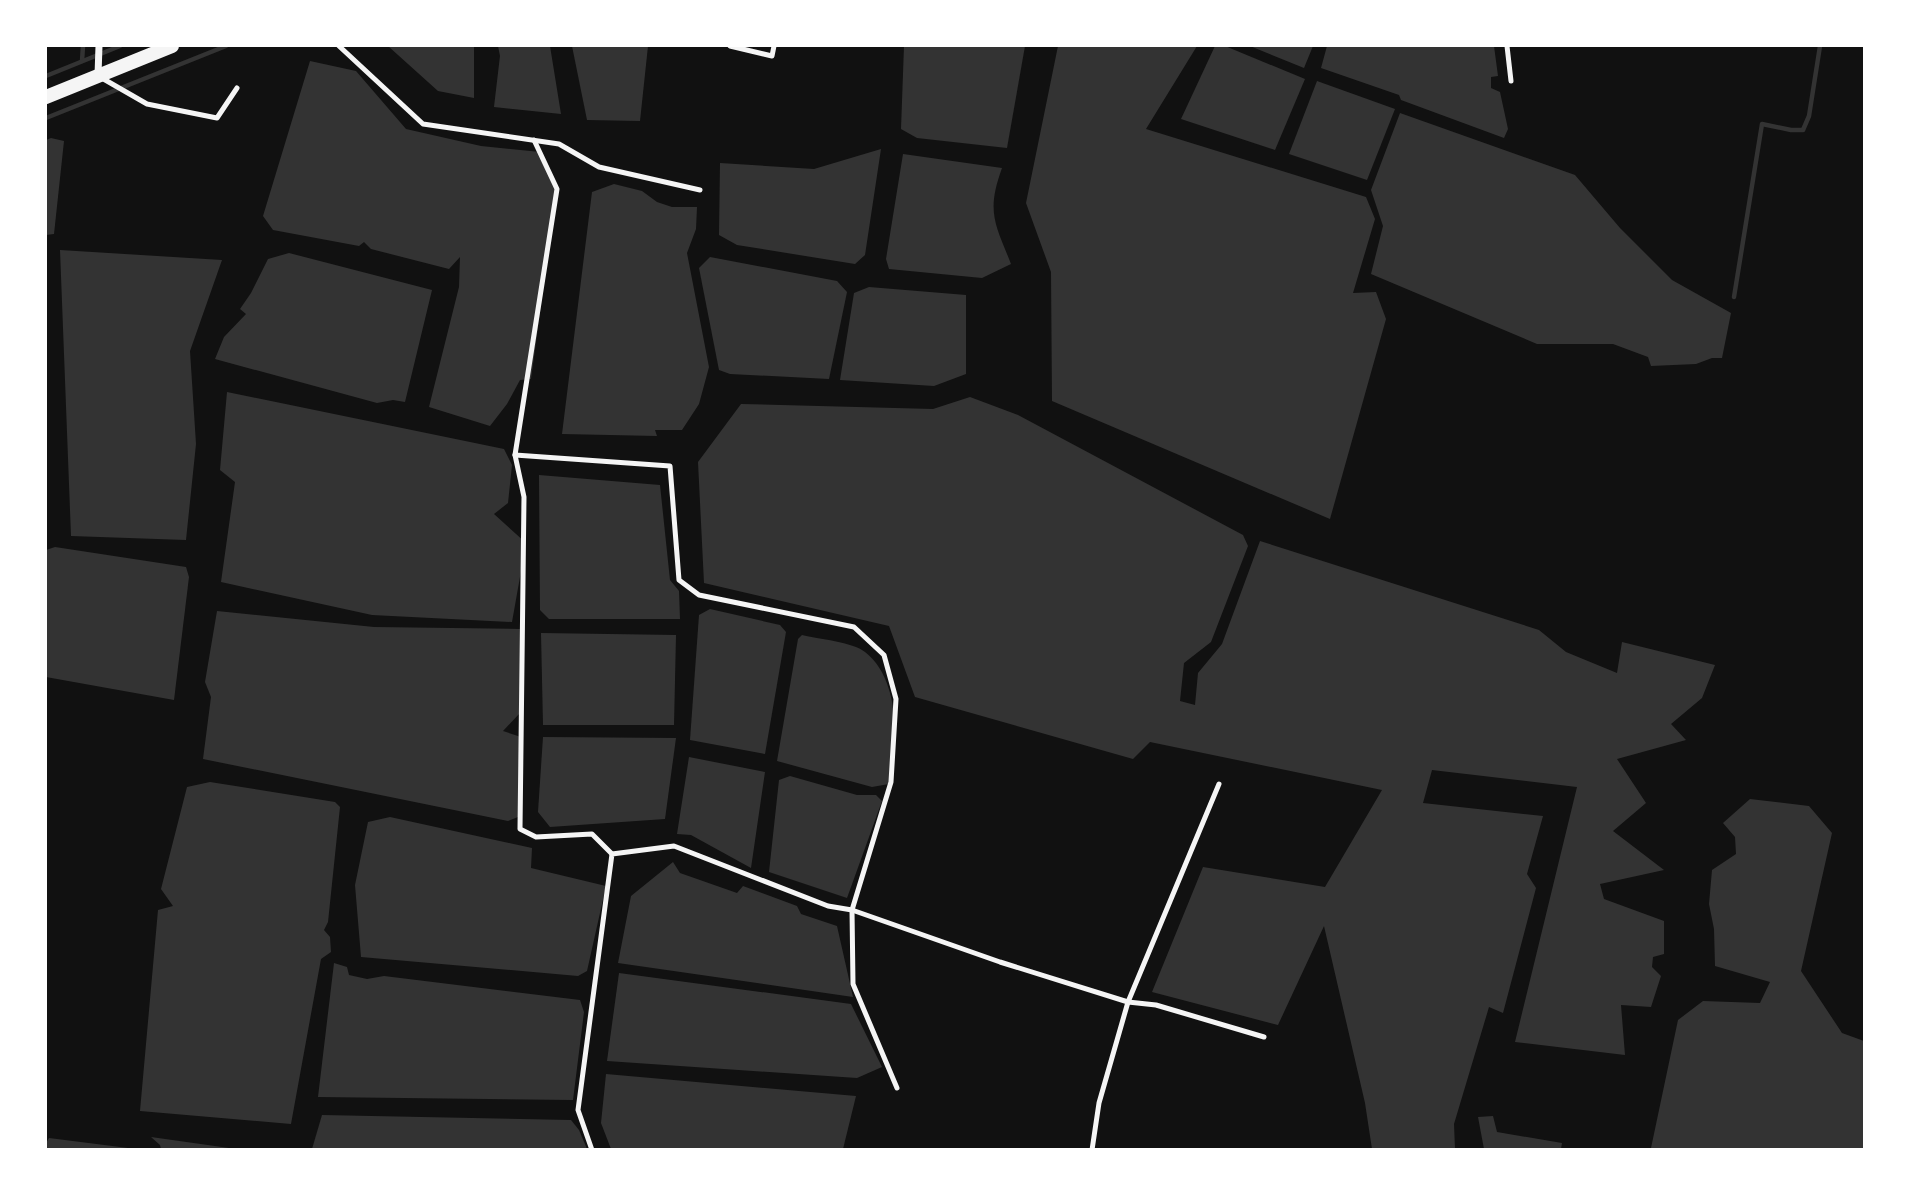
<svg xmlns="http://www.w3.org/2000/svg" width="1910" height="1195" font-family="'Varela Round',sans-serif">
<rect width="100%" height="100%" fill="#111"/>
<!-- water -->
<g fill="#333">
<polygon points="388,46 474,46 474,98 438,91"/>
<polygon points="498,46 550,46 561,114 494,107 500,56"/>
<polygon points="572,46 648,46 640,121 587,120"/>
<polygon points="904,46 1025,46 1007,148 917,138 901,129"/>
<polygon points="1058,46 1197,46 1146,129 1366,197 1375,219 1353,293 1376,292 1386,319 1330,519 1052,401 1051,272 1026,203"/>
<polygon points="1215,46 1225,46 1305,79 1275,150 1181,119"/>
<polygon points="1250,46 1313,46 1304,68"/>
<polygon points="1327,46 1494,46 1498,76 1491,77 1491,88 1500,92 1508,129 1504,138 1401,100 1399,95 1321,68"/>
<polygon points="310,61 356,71 406,129 481,146 540,152 557,187 531,379 520,380 507,404 490,426 429,407 459,287 460,257 449,269 371,249 364,242 359,246 273,230 263,216"/>
<polygon points="1317,81 1395,109 1367,180 1289,154"/>
<polygon points="1400,113 1575,175 1620,228 1672,280 1731,313 1722,358 1712,358 1696,364 1651,366 1648,357 1613,344 1537,344 1371,274 1383,226 1371,190"/>
<polygon points="51,138 64,141 54,234 46,235 46,140"/>
<polygon points="881,149 865,255 855,264 737,245 719,235 720,163 814,169"/>
<path d="M903 154 1002 168C986 212 995 223 1011 264L982 278 889 269 886 259Z"/>
<polygon points="614,184 642,191 657,202 672,207 697,207 696,229 687,253 709,367 699,404 682,430 655,430 657,436 562,434 592,192"/>
<polygon points="60,250 222,260 190,351 196,444 186,540 71,536"/>
<polygon points="289,253 432,290 405,402 393,400 377,403 215,359 224,337 246,314 240,309 251,293 268,259"/>
<polygon points="710,257 837,281 847,292 829,379 730,374 719,370 699,268"/>
<polygon points="869,287 966,295 966,374 934,386 840,380 854,293"/>
<polygon points="227,392 504,449 512,465 508,503 494,514 526,543 512,622 372,615 221,582 235,482 220,470"/>
<polygon points="970,397 1018,415 1243,535 1248,546 1211,642 1184,663 1180,701 1195,705 1198,673 1222,644 1260,541 1539,630 1566,652 1617,673 1622,642 1715,665 1702,698 1671,724 1686,740 1617,759 1646,803 1613,831 1664,870 1600,884 1604,899 1664,921 1664,954 1653,957 1652,967 1661,976 1651,1007 1621,1005 1625,1055 1515,1042 1577,787 1432,770 1423,803 1543,816 1527,874 1536,888 1503,1013 1489,1007 1454,1124 1455,1149 1372,1149 1365,1103 1324,926 1278,1025 1152,992 1203,867 1325,887 1382,790 1150,742 1133,759 915,697 889,626 704,583 698,462 741,404 933,409"/>
<polygon points="539,475 660,485 670,580 679,591 680,619 549,619 540,610"/>
<polygon points="55,547 186,567 189,577 174,700 46,677 46,550"/>
<polygon points="710,609 780,625 786,632 765,754 690,740 699,615"/>
<polygon points="217,611 374,627 520,629 520,713 503,731 521,737 518,817 508,821 203,759 211,697 205,682"/>
<polygon points="541,633 676,635 674,725 543,725"/>
<path d="M802 635C818 639 853 642 865 652 901 680 898 745 889 784L872 787 777 761 798 639Z"/>
<polygon points="543,737 676,738 665,819 550,827 538,812"/>
<polygon points="689,757 765,772 751,868 691,835 677,834"/>
<polygon points="790,776 857,795 876,795 882,801 847,898 769,872 779,780"/>
<polygon points="210,782 335,802 340,807 328,922 324,930 330,937 331,952 321,959 291,1124 140,1111 158,910 173,906 161,889 187,787"/>
<polygon points="1750,799 1809,806 1832,833 1801,971 1842,1033 1864,1041 1864,1149 1651,1148 1678,1020 1703,1001 1760,1003 1770,982 1715,966 1714,929 1709,904 1712,870 1736,854 1735,837 1723,823"/>
<polygon points="390,817 532,848 531,868 606,886 587,971 578,976 361,957 355,885 368,822"/>
<polygon points="673,862 680,873 737,893 743,886 797,906 801,914 837,926 853,997 618,963 631,896"/>
<polygon points="334,963 347,967 349,975 367,979 384,976 580,1000 584,1012 573,1100 318,1097"/>
<polygon points="619,973 851,1004 882,1067 857,1078 607,1061"/>
<polygon points="606,1074 856,1096 843,1149 611,1149 601,1123"/>
<polygon points="322,1115 571,1120 579,1130 587,1149 312,1149"/>
<polygon points="1493,1116 1497,1132 1562,1143 1561,1149 1484,1149 1478,1117"/>
<polygon points="151,1137 236,1149 161,1149 160,1145"/>
<polygon points="49,1138 136,1149 46,1149 46,1143"/>
</g>
<g fill="none" stroke-linecap="round" stroke-linejoin="round">
<!-- stream -->
<g stroke="#333" stroke-width="4.5">
<polyline points="82,61 83,46"/>
<polyline points="46,76 120,46"/>
<polyline points="46,118 226,46"/>
<polyline points="1734,297 1762,124 1791,130 1803,130 1809,116 1820,46"/>
</g>
<!-- service -->
<g stroke="#f5f5f5" stroke-width="5">
<polyline points="339,46 423,124 559,144 599,167 700,190"/>
<polyline points="730,46 772,56 774,46"/>
<polyline points="1507,46 1511,81"/>
<polyline points="100,77 147,104 217,118 237,88"/>
<polyline points="534,140 557,189 515,455 670,466 679,580 699,595 854,627 884,655 896,699 891,782 852,910 853,984 897,1088"/>
<polyline points="515,455 524,497 520,829 536,837 592,834 612,854"/>
<polyline points="592,1150 578,1110 612,854 674,846 828,906 852,910 1000,962 1128,1002 1156,1005 1264,1037"/>
<polyline points="1092,1150 1099,1103 1128,1002 1219,784"/>
</g>
<!-- minor -->
<polyline stroke="#f5f5f5" stroke-width="7" points="98,75 99,46"/>
<!-- secondary -->
<polyline stroke="#f5f5f5" stroke-width="14" points="46,97 172,46"/>
</g>
<!-- border -->
<rect width="1910" height="1195" fill="none" stroke="#ffffff" stroke-width="94"/>
</svg>
